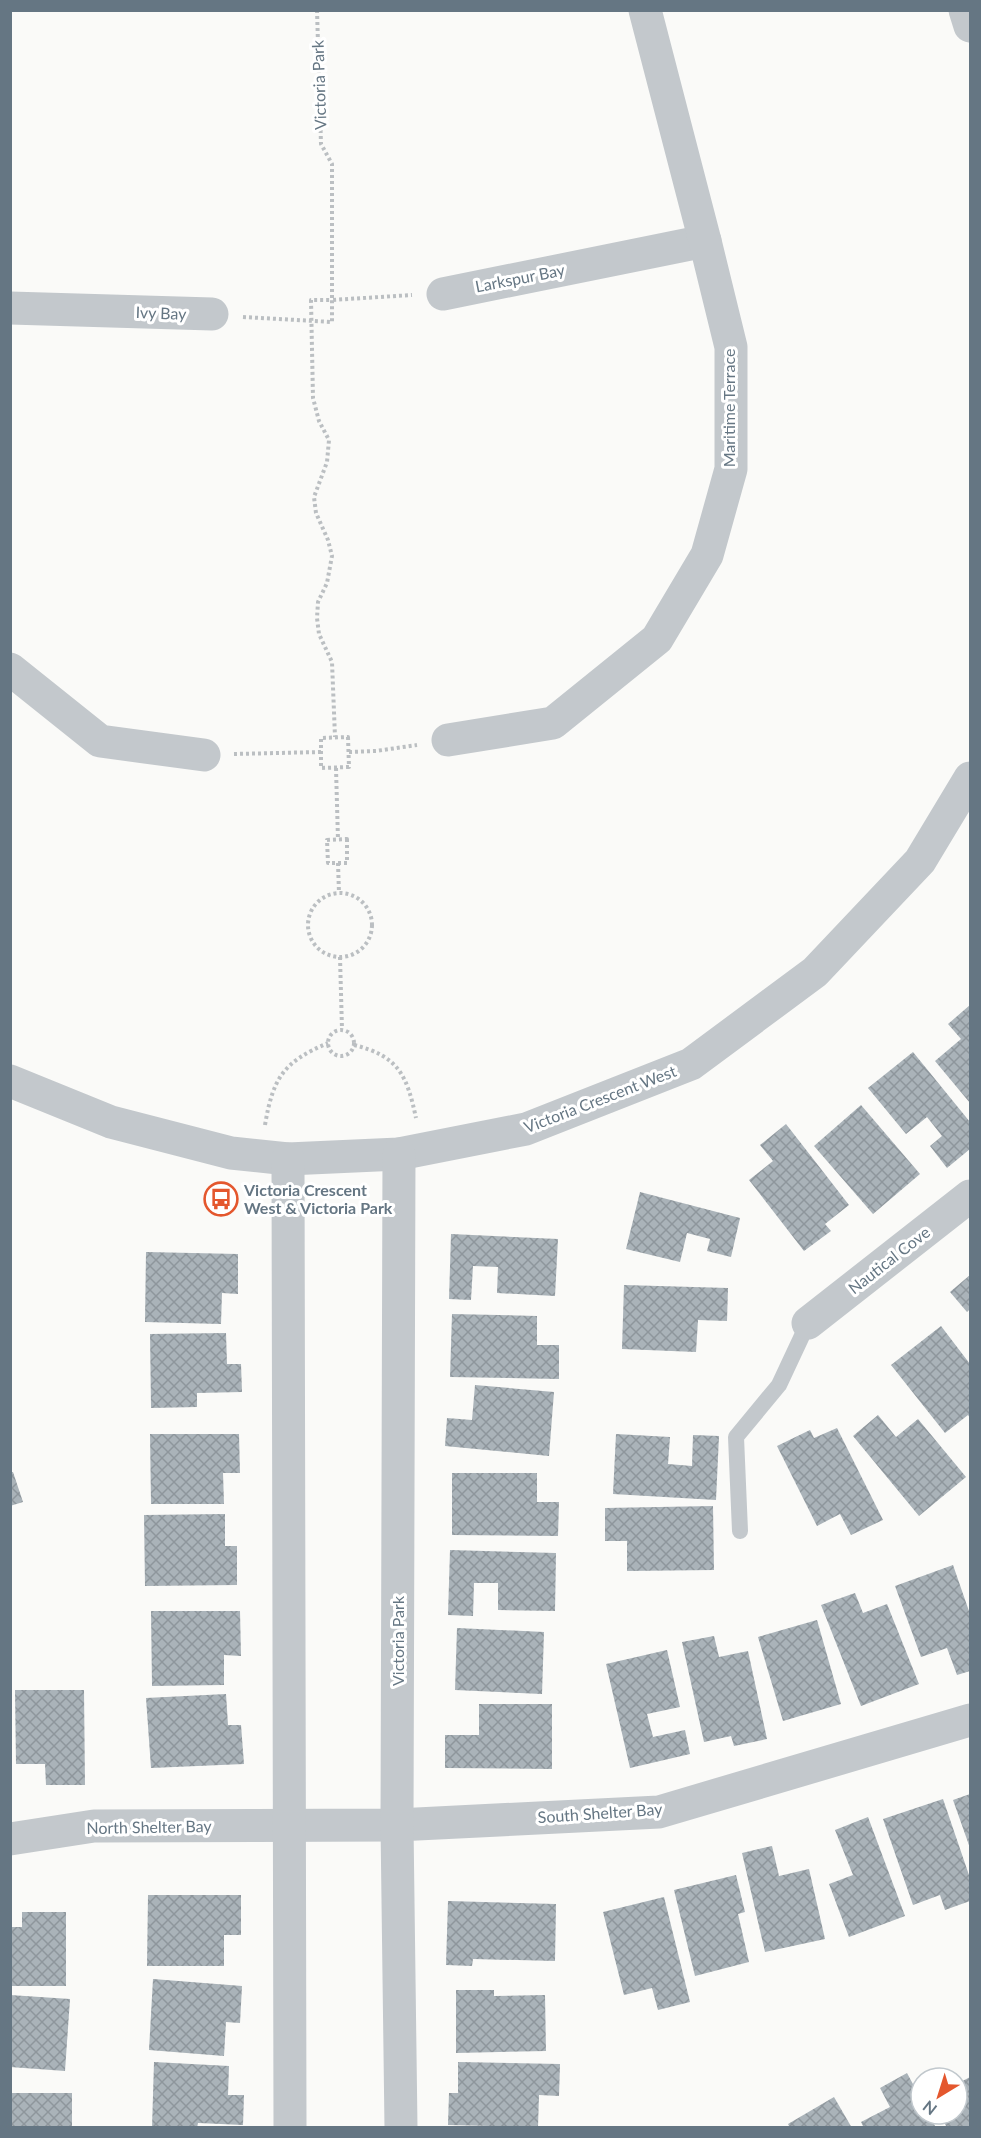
<svg xmlns="http://www.w3.org/2000/svg" width="981" height="2138" font-family="Lato,sans-serif">
<defs>
<pattern id="building-cross-hatch" width="8" height="8" patternUnits="userSpaceOnUse" patternTransform="scale(1.5)"><rect width="8" height="8" fill="#aab3b9"/><path d="M0 0l8 8M0 8l8-8" fill="none" stroke="#8e969c"/></pattern>
</defs>
<rect width="100%" height="100%" fill="#fafaf8"/>
<!-- building -->
<g fill="url(#building-cross-hatch)">
<polygon points="970,1005 970,1103 935,1061 961,1039 948,1024"/>
<polygon points="913,1052 970,1122 970,1149 947,1168 930,1146 942,1136 927,1117 906,1134 868,1088"/>
<polygon points="861,1105 920,1174 873,1214 814,1146"/>
<polygon points="786,1124 849,1205 825,1224 831,1231 804,1251 749,1180 773,1161 760,1145"/>
<polygon points="640,1192 740,1218 731,1257 707,1251 710,1239 687,1233 680,1262 626,1249"/>
<polygon points="451,1234 558,1239 555,1296 497,1293 498,1267 473,1266 471,1300 449,1299"/>
<polygon points="146,1252 238,1254 238,1294 222,1293 221,1324 145,1322"/>
<polygon points="970,1275 970,1309 967,1312 950,1292"/>
<polygon points="624,1285 728,1288 727,1321 698,1320 696,1352 622,1349"/>
<polygon points="452,1314 537,1316 537,1345 559,1345 559,1379 450,1377"/>
<polygon points="941,1326 970,1364 970,1418 968,1415 945,1433 891,1365"/>
<polygon points="226,1333 227,1364 241,1364 242,1392 197,1393 197,1407 151,1408 150,1334"/>
<polygon points="475,1385 554,1392 549,1456 445,1446 447,1418 472,1420"/>
<polygon points="878,1415 896,1437 918,1419 966,1477 919,1516 853,1436"/>
<polygon points="837,1428 883,1520 851,1535 840,1514 817,1526 777,1446 810,1430 814,1438"/>
<polygon points="150,1434 239,1434 240,1473 223,1473 224,1504 151,1504"/>
<polygon points="616,1434 670,1437 668,1464 692,1466 693,1435 719,1436 716,1500 613,1494"/>
<polygon points="10,1472 13,1472 23,1502 10,1506"/>
<polygon points="452,1473 537,1473 537,1502 559,1502 558,1536 452,1535"/>
<polygon points="713,1506 714,1570 627,1571 627,1541 605,1541 605,1508"/>
<polygon points="225,1514 225,1546 237,1546 237,1585 145,1586 144,1515"/>
<polygon points="450,1550 556,1553 555,1611 498,1610 498,1583 474,1583 473,1616 448,1615"/>
<polygon points="953,1565 970,1614 970,1671 957,1675 947,1648 921,1657 895,1586"/>
<polygon points="855,1593 863,1613 887,1604 919,1684 861,1706 821,1605"/>
<polygon points="151,1611 240,1611 241,1656 224,1655 224,1685 152,1686"/>
<polygon points="817,1620 841,1704 783,1721 758,1637"/>
<polygon points="457,1628 544,1632 542,1694 455,1690"/>
<polygon points="714,1636 719,1657 748,1651 767,1739 734,1746 731,1736 704,1742 682,1642"/>
<polygon points="667,1650 680,1707 647,1714 653,1737 685,1730 690,1754 630,1768 606,1664"/>
<polygon points="15,1690 84,1690 85,1785 46,1785 45,1764 16,1764"/>
<polygon points="226,1694 228,1725 241,1725 244,1764 151,1768 146,1698"/>
<polygon points="479,1704 552,1704 552,1769 445,1768 445,1735 479,1735"/>
<polygon points="970,1794 970,1848 953,1800"/>
<polygon points="943,1799 970,1878 970,1901 945,1910 940,1895 913,1905 883,1819"/>
<polygon points="868,1817 905,1916 849,1937 829,1884 853,1875 835,1830"/>
<polygon points="772,1846 779,1876 809,1869 825,1939 765,1952 742,1853"/>
<polygon points="736,1875 745,1912 738,1914 749,1962 695,1976 674,1890"/>
<polygon points="148,1895 241,1895 241,1935 224,1935 224,1966 147,1966"/>
<polygon points="664,1897 690,2002 658,2010 652,1988 624,1995 603,1912"/>
<polygon points="448,1901 556,1904 555,1961 473,1959 472,1966 446,1965"/>
<polygon points="22,1912 66,1912 66,1986 10,1986 10,1927 22,1927"/>
<polygon points="153,1979 242,1986 240,2023 226,2022 224,2056 149,2050"/>
<polygon points="456,1990 494,1990 494,1996 545,1995 546,2051 456,2053"/>
<polygon points="10,1995 70,1999 65,2071 10,2067"/>
<polygon points="154,2062 229,2066 228,2095 244,2095 243,2125 198,2123 197,2128 152,2128"/>
<polygon points="458,2062 560,2064 559,2096 539,2095 538,2127 448,2125 449,2093 458,2093"/>
<polygon points="907,2073 921,2099 921,2114 929,2114 936,2128 864,2128 861,2122 890,2107 880,2088"/>
<polygon points="970,2077 970,2128 947,2128 940,2114 957,2114 957,2084"/>
<rect x="10" y="2093" width="62" height="35"/>
<polygon points="834,2097 852,2128 790,2128 788,2124"/>
</g>
<g fill="none" stroke-linecap="round" stroke-linejoin="round">
<!-- path -->
<g stroke="#bbbfc2" stroke-width="4" stroke-dasharray="3 3" stroke-linecap="butt">
<polyline points="317,10 321,144 332,164 332,300 412,295"/>
<polyline points="243,317 332,322 332,300 311,300 313,398 319,421 329,440 327,462 314,497 316,513 328,540 332,556 327,583 318,602 317,618 319,634 332,662 335,737"/>
<polygon points="348,737 349,767 321,768 321,738"/>
<polyline points="349,752 376,751 417,745"/>
<polyline points="234,754 321,752"/>
<polyline points="336,768 338,840"/>
<polygon points="347,839 347,863 328,863 327,840"/>
<polyline points="338,863 339,893"/>
<circle cx="340" cy="925" r="32"/>
<polyline points="340,957 342,1029"/>
<circle cx="341" cy="1043" r="13"/>
<path d="M354 1045C399 1056 407 1076 416 1118"/>
<path d="M265 1125C273 1078 283 1062 328 1043"/>
</g>
<!-- service -->
<polyline stroke="#c3c8cc" stroke-width="16" points="740,1531 736,1437 779,1385 808,1323"/>
<!-- minor -->
<g stroke="#c3c8cc" stroke-width="33">
<polyline points="443,294 705,241"/>
<polyline points="10,308 212,314"/>
<polyline points="10,669 100,741 204,755"/>
<polyline points="448,740 553,723 657,639 707,555 731,469 731,347 705,241 645,10"/>
<polyline points="808,1323 970,1196"/>
<polyline points="10,1839 94,1826 397,1825 659,1812 970,1720"/>
</g>
<!-- tertiary -->
<g stroke="#c3c8cc" stroke-width="33">
<polyline points="965,10 970,26"/>
<polyline points="10,1081 111,1122 231,1153 288,1159 399,1154 526,1129 691,1064 815,972 920,861 970,778"/>
<polyline points="399,1154 397,1825 401,2128"/>
<polyline points="288,1159 290,2128"/>
</g>
</g>
<!-- icons -->
<defs>
<symbol id="bus-ring" viewBox="-11 -11 22 22"><circle r="9.5" fill="#fff" stroke="#e4572e" stroke-width="1.5"/><path d="M-5-6H5V4H4V6H2V4H-2V6H-4V4H-5ZM-3.5-4V0h7V-4ZM-3.5 1.2v1.5H-2V1.2ZM2 1.2v1.5H3.5V1.2Z" fill="#e4572e"/></symbol>
</defs>
<g fill-rule="evenodd">
<use href="#bus-ring" x="202" y="1180" width="38" height="38"/>
</g>
<g text-anchor="middle" stroke-width="6" stroke-linejoin="round" paint-order="stroke">
<!-- street labels -->
<g font-size="16" fill="#657683" stroke="#fff">
<text transform="translate(319 85) rotate(-92)" y="6">Victoria Park</text>
<text transform="translate(520 278) rotate(-11)" y="6">Larkspur Bay</text>
<text transform="translate(161 313) rotate(2)" y="6">Ivy Bay</text>
<text transform="translate(729 408) rotate(-90)" y="6">Maritime Terrace</text>
<text transform="translate(600 1099) rotate(-21)" y="6">Victoria Crescent West</text>
<text transform="translate(889 1260) rotate(-38)" y="6">Nautical Cove</text>
<text transform="translate(398 1641) rotate(-90)" y="6">Victoria Park</text>
<text transform="translate(600 1813) rotate(-4)" y="6">South Shelter Bay</text>
<text transform="translate(149 1827) rotate(-1)" y="6">North Shelter Bay</text>
</g>
<!-- poi labels -->
<g font-size="16" font-weight="bold" fill="#657683" stroke="#fff" text-anchor="start">
<text x="244" y="1196">Victoria Crescent<tspan x="244" dy="18">West &amp; Victoria Park</tspan></text>
</g>
</g>
<!-- border -->
<rect width="981" height="2138" fill="none" stroke="#657683" stroke-width="24"/>
<!-- north arrow -->
<g transform="translate(939 2096) rotate(218)"><circle r="28" fill="#ffffff" stroke="#c1c8cd" stroke-width="1.5"/>
<path d="M0-4.5L10 22L0 15L-10 22Z" fill="#e4572e"/>
<text y="-9" font-size="16" font-weight="bold" text-anchor="middle" fill="#657683">N</text>
</g>
</svg>
